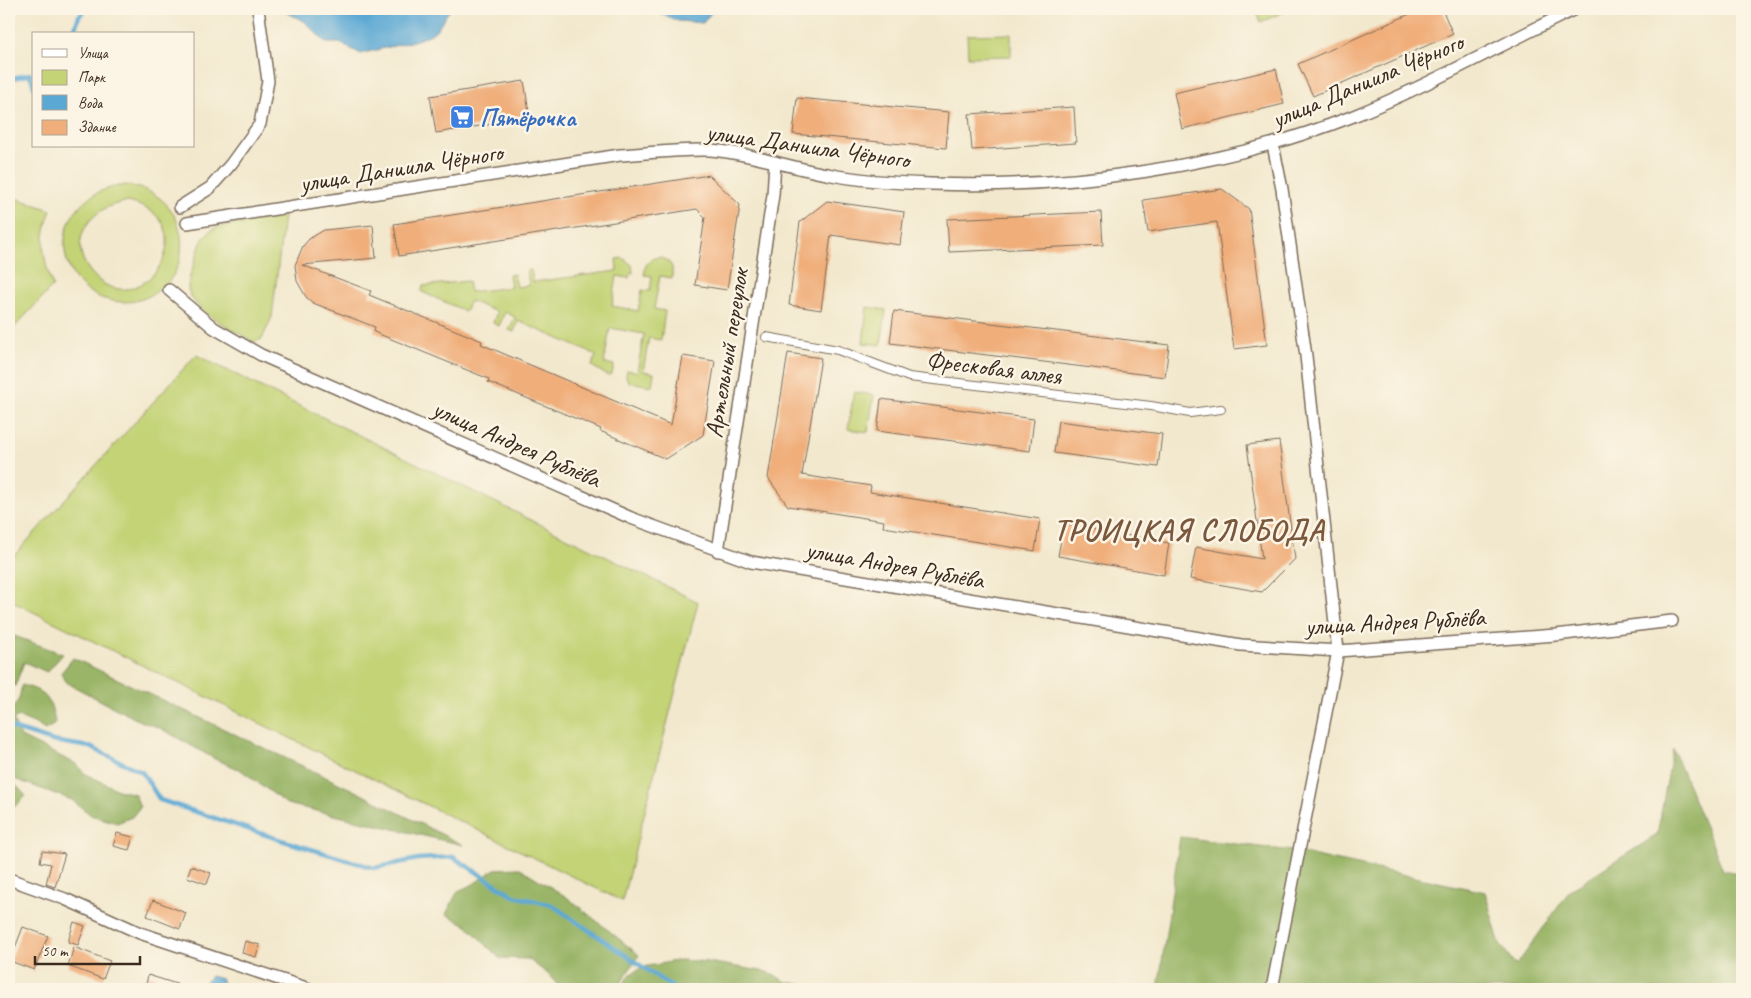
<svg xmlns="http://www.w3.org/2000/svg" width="1751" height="998" font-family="Caveat,sans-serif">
<rect width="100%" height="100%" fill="#fcf5e5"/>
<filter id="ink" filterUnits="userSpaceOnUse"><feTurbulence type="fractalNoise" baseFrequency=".02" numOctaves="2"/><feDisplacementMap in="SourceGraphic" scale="10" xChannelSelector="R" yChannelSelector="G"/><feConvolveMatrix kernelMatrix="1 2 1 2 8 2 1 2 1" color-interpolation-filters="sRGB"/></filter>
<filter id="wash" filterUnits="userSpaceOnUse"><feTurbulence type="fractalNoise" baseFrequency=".0096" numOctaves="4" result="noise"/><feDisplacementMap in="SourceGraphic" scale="20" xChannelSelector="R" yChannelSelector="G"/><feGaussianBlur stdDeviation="1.12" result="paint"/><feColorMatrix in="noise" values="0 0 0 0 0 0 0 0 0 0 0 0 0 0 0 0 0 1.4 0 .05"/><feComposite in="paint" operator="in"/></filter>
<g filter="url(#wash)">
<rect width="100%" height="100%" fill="#f2e8cd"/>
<!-- green -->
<g fill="#c3d376" stroke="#7f7e4a" fill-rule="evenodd">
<polygon points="1255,9 1291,9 1261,22"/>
<polygon points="1011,34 1011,56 968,57 967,35"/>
<path d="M126 185C137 187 146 189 155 195 184 212 190 256 169 281 157 294 140 303 122 302 46 298 44 192 126 185ZM127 202C215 219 138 334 89 270 66 238 93 205 127 202Z"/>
<path d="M9 196 51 210C40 238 42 258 53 286L9 333Z"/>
<path d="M284 216 272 317 262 339 254 342C235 330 189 310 188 287 188 279 193 268 195 261 200 245 202 234 217 227Z"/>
<polygon points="660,257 669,262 672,267 672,278 660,276 654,309 665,311 661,340 649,338 643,371 654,373 652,386 629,382 626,377 627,370 637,372 644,334 610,328 604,363 614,365 612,374 608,376 592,366 596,355 518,321 514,332 509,330 515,317 505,312 499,326 493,323 497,312 470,301 465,311 422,292 423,286 468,281 470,292 511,287 509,275 514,274 517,287 529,285 527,271 531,270 533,282 617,271 616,259 623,258 632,265 633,273 630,273 629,278 617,276 612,306 638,311 642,290 650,291 652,276 644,275 646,265 654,258"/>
<polygon points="867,307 886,310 881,345 863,343"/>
<polygon points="196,355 698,602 622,901 9,600 9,561"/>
<polygon points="854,392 874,395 868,432 848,429"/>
</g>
<!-- forest -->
<g fill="#9ab567" stroke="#6a7042">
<polygon points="9,634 63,654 47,672 24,662 15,686 9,684"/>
<polygon points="73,658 351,789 463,845 287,804 241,770 215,759 160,728 138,720 67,683 61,673"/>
<path d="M22 685C46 691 52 700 55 724L45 730 34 723 19 717 13 720 21 737 76 764 84 773 118 790 135 794 140 807 132 817 117 823 91 815 72 800 9 777V713L19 699Z"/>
<polygon points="1673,749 1723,870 1742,874 1742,989 1158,989 1180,837 1292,851 1485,892 1499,942 1516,966 1571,889 1657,835"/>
<polygon points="9,778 26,796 14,807 9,802"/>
<polygon points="520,868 568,898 639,955 617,989 561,989 548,974 528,959 499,958 466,925 446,914 458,891 472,885 495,869"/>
<polygon points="681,960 708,962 767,972 787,982 831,989 621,989 629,975 643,967"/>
</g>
<!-- water -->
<g fill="#5ba8d4" stroke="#4b6979">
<path d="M279 9H451C445 15 441 25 435 31 423 42 380 48 361 54L340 43H326L304 21Z"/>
<polygon points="650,9 714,9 703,23 678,21"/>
<polygon points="211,976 222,979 223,989 204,989 205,982"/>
</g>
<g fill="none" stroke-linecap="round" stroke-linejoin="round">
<!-- stream -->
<g stroke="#5ba8d4" stroke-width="4.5">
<polyline points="73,34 79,16 86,9"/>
<polyline points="9,79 30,74 34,87"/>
<polyline points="9,727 53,741 90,747 142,772 160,800 281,840 374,868 418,859 453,857 514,896 552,905 675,989"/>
</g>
</g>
<g id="blocks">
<!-- building -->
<g fill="#f0ae7a">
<polygon points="1421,9 1442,9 1453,34 1313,96 1298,64"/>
<polygon points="1276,69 1284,104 1182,129 1174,93"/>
<polygon points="524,81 530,118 436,133 430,96"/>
<polygon points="797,98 949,112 946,148 793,134"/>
<polygon points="1074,107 1076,143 972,150 969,114"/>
<polygon points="709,175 740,205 727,290 695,285 705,217 697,209 399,256 394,224"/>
<polygon points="1222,189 1249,209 1267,345 1234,349 1217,222 1148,232 1143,200"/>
<polygon points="827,201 904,212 900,245 831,235 821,310 789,305 800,222"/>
<polygon points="1101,212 1103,245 949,252 947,219"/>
<polygon points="373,225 376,258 302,265 371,291 369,295 482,341 481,344 671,425 683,356 715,361 703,435 666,459 600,431 601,429 488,382 489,379 374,332 375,327 313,303 306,297 297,281 295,265 303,246 309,239 324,230"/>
<polygon points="894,311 1169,345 1165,377 890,343"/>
<polygon points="788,353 821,358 802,475 871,486 870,492 1040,519 1035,551 883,527 884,521 788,506 768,478"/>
<polygon points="881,399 1034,419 1030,451 877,431"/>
<polygon points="1058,421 1162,434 1158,467 1054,453"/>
<polygon points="1279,441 1295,559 1262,592 1190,579 1196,547 1262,559 1247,445"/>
<polygon points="1064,524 1169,543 1164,575 1058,556"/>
<polygon points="117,833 133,837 129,850 113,846"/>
<polygon points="42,851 65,854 55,887 46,884 51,864 40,862"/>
<polygon points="191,866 211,873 207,884 187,877"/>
<polygon points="153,900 186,913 180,929 147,916"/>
<polygon points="74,922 85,926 78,945 68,942"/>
<polygon points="23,927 48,936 34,970 10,961"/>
<polygon points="245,941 260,945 256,957 242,953"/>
<polygon points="74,947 110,961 103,979 68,966"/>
<polygon points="148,975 186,987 185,989 145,989"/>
</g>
</g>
</g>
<g filter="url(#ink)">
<use href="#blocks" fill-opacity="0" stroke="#7b6c5b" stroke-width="1"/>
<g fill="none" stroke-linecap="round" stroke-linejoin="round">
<defs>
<polyline id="pedestrian" points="766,337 838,350 909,377 1151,406 1190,413 1221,409"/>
<g id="minor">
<polyline points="180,207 210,188 231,164 260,124 268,81 258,9"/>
<path d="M187 223 620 155C650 153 680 149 710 150 750 153 787 167 827 174 860 181 897 183 931 184 1069 189 1221 168 1351 117 1428 86 1500 45 1575 9"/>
<polyline points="169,290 214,328 261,355 631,518 751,562 1241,645 1338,651 1556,635 1672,621"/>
<polyline points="718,551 773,195 775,162"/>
<polyline points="9,879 65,899 140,933 309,989"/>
<polyline points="1272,989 1338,651 1306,356 1282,189 1273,145"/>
</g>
</defs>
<!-- pedestrian casing -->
<use href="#pedestrian" stroke="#7b6c5b" stroke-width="10"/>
<!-- minor casing -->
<use href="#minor" stroke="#7b6c5b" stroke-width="14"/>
<!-- pedestrian -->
<use href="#pedestrian" stroke="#fff" stroke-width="8"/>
<!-- minor -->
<use href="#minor" stroke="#fff" stroke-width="11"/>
</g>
</g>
<!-- icons -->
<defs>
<symbol id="supermarket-square" viewBox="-11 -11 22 22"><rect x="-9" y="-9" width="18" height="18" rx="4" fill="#3f7fe0" stroke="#fcf5e5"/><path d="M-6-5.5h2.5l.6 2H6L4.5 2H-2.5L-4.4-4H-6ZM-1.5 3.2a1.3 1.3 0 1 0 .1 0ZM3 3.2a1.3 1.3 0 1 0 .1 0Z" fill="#fff"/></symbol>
</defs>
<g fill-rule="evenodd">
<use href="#supermarket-square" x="448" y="103" width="28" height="28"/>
</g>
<g text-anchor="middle" stroke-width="5" stroke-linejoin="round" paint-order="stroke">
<!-- street labels -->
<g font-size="25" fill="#3b2a1e" stroke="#fcf5e5">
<text transform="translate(1367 80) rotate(-23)" y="9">улица Даниила Чёрного</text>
<text transform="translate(808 145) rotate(8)" y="9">улица Даниила Чёрного</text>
<text transform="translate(401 167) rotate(-9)" y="9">улица Даниила Чёрного</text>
<text transform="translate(726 353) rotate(-81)" y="9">Артельный переулок</text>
<text transform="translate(994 367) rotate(7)" y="9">Фресковая аллея</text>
<text transform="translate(517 443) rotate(24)" y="9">улица Андрея Рублёва</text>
<text transform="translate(895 564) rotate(10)" y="9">улица Андрея Рублёва</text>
<text transform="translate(1395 621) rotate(-3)" y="9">улица Андрея Рублёва</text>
</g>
<!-- shop labels -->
<g font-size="25" font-weight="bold" fill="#366cbe" stroke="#fcf5e5" text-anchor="start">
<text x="480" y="126">Пятёрочка</text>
</g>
<!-- district labels -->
<g font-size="30" font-weight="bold" letter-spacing="1" fill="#7a583e" stroke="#fcf5e5">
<text x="1189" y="540">ТРОИЦКАЯ СЛОБОДА</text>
</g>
</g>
<!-- margin -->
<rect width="1751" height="998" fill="none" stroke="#fcf5e5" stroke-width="30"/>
<!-- legend -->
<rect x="32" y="32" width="162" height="115" fill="#fcf5e5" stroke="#afa495"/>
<rect x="42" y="49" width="25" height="8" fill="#ffffff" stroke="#afa495"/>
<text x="78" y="58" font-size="15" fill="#3b2a1e">Улица</text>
<rect x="42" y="70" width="25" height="15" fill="#c3d376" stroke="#afa495"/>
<text x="78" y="82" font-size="15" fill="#3b2a1e">Парк</text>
<rect x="42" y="95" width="25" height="15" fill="#5ba8d4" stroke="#afa495"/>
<text x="78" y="108" font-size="15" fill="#3b2a1e">Вода</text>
<rect x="42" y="120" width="25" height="15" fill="#f0ae7a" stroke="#afa495"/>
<text x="78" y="132" font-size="15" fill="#3b2a1e">Здание</text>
<!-- scale -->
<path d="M35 956v8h105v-8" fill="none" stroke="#3b2a1e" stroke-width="2.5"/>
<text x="42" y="956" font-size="15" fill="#3b2a1e" stroke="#fcf5e5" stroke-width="4" paint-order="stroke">50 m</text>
</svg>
